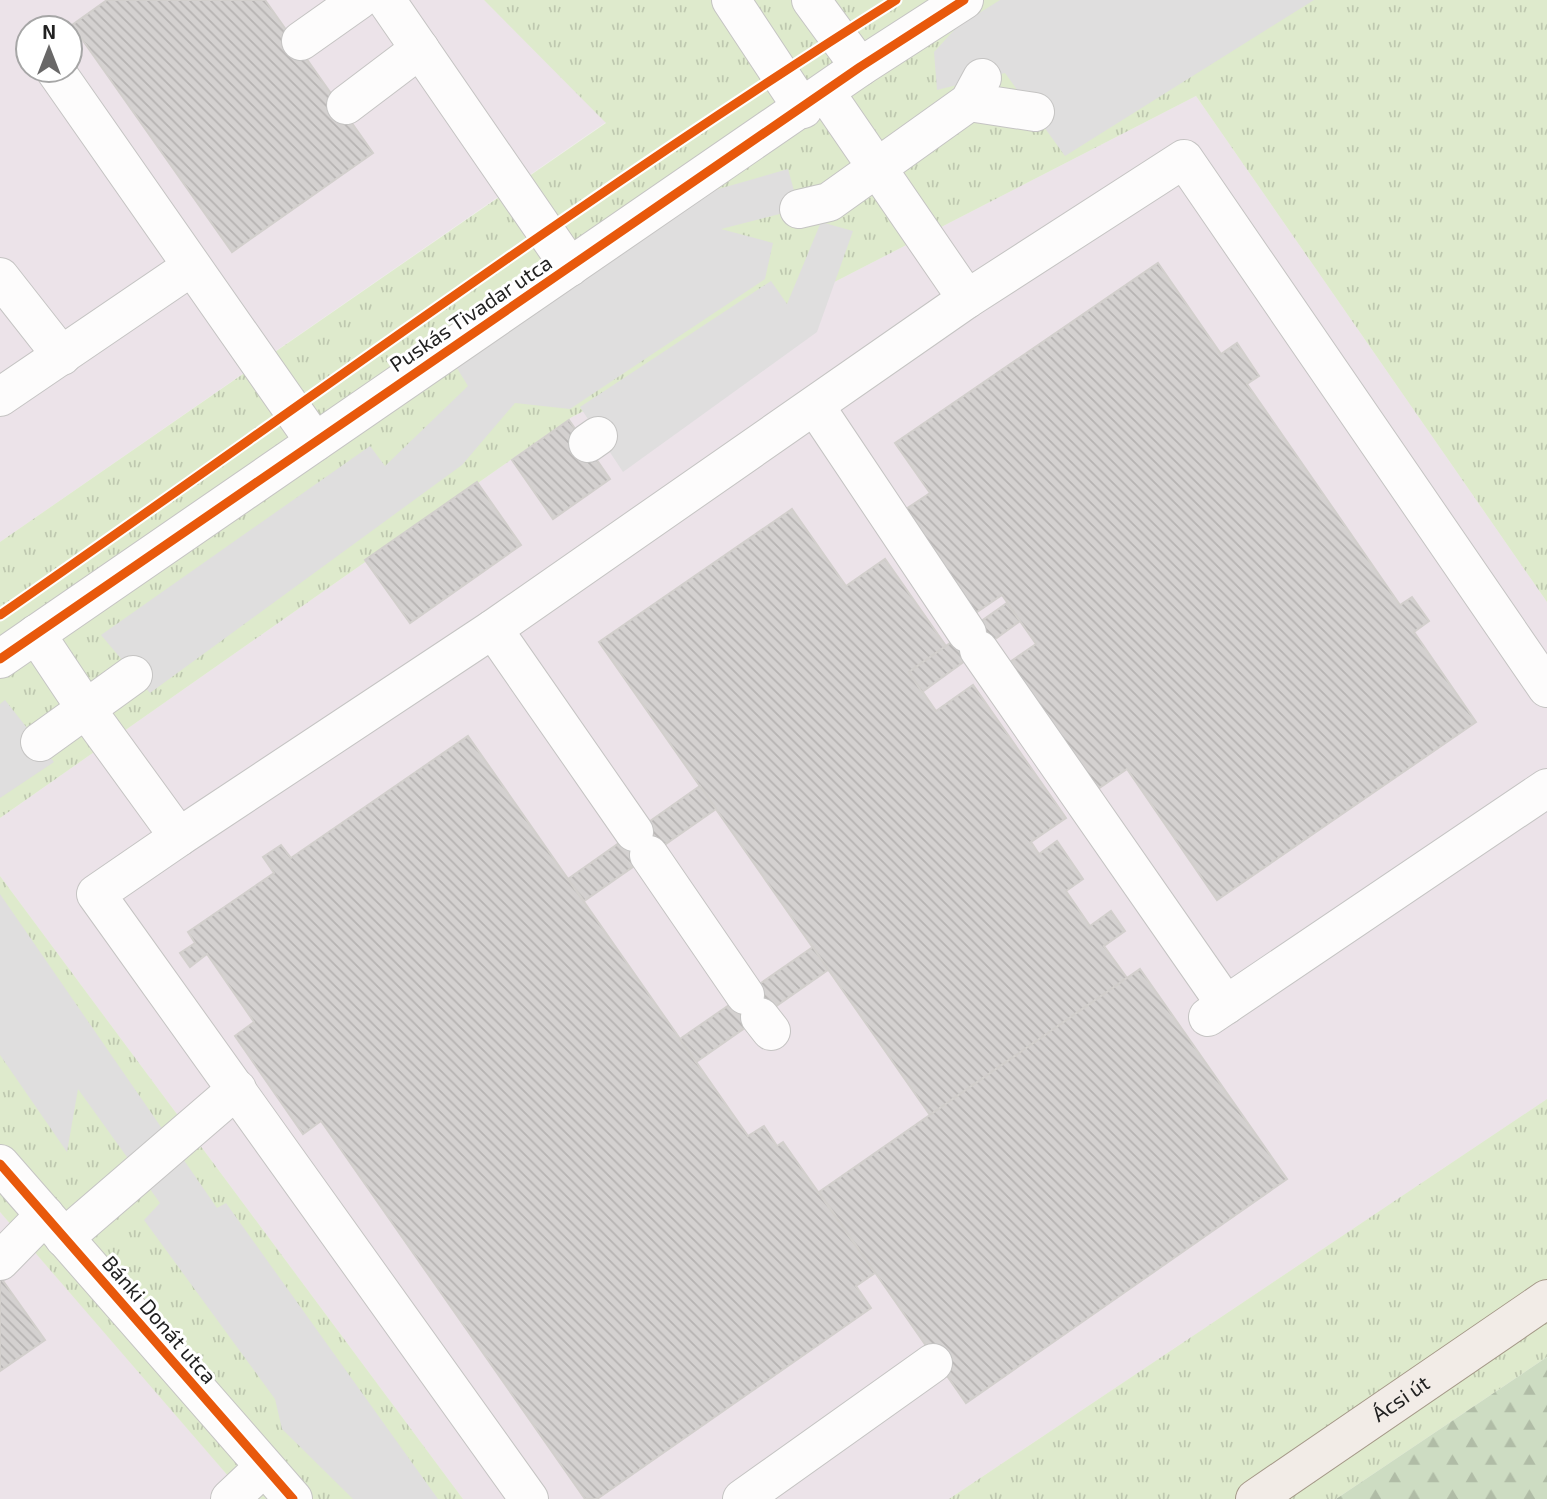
<svg xmlns="http://www.w3.org/2000/svg" width="1547" height="1499" font-family="'Exo 2',sans-serif">
<defs>
<pattern id="grass-tufts" width="24" height="20" patternUnits="userSpaceOnUse" patternTransform="scale(1.75)"><rect width="24" height="20" fill="#deeacc"/><path d="M3 7l-1-3M5 7V3M7 7l1-3M15 17l-1-3M17 17v-4M19 17l1-3" fill="none" stroke="#bec8af"/></pattern>
<pattern id="forest-firs" width="22" height="20" patternUnits="userSpaceOnUse" patternTransform="scale(1.75)"><rect width="22" height="20" fill="#cddcc2"/><path d="M5 1l3.5 6h-7zM16 11l3.5 6h-7z" fill="#b0bca6"/></pattern>
<pattern id="building-back-hatch" width="6" height="6" patternUnits="userSpaceOnUse" patternTransform="scale(1.75)"><rect width="6" height="6" fill="#d4d1d0"/><path d="M-1 5l2 2M0 0l6 6M5-1l2 2" fill="none" stroke="#b6b3b2"/></pattern>
</defs>
<rect width="100%" height="100%" fill="#efedeb"/>
<!-- industrial -->
<g fill="#ece3e9" fill-rule="evenodd">
<path d="M0 0H484L606 122 0 542ZM28 28H70V70H28Z"/>
<polygon points="1196,96 1547,602 1547,1099 949,1499 463,1499 0,876 0,818 572,417"/>
<polygon points="0,1212 119,1349 248,1499 0,1499"/>
</g>
<!-- grass -->
<g fill="url(#grass-tufts)">
<polygon points="484,0 1547,0 1547,602 1196,96 572,417 0,818 0,542 606,123"/>
<polygon points="0,876 463,1499 248,1499 0,1212"/>
<polygon points="1547,1099 1547,1357 1336,1499 949,1499"/>
</g>
<!-- forest -->
<polygon fill="url(#forest-firs)" points="1547,1357 1547,1499 1336,1499"/>
<!-- parking -->
<g fill="#dfdede">
<polygon points="1000,0 1314,0 1065,156 1005,73 937,90 934,52 957,27"/>
<polygon points="788,169 799,209 721,229 773,243 765,279 570,409 515,403 462,465 150,693 101,635 370,446 385,466 468,386 455,365 701,194"/>
<polygon points="821,222 853,231 817,332 623,472 580,407 771,281 787,304"/>
<polygon points="5,700 54,762 0,798 0,704"/>
<polygon points="0,894 217,1208 226,1203 438,1499 353,1499 282,1429 275,1399 144,1220 160,1203 78,1089 67,1152 0,1055"/>
</g>
<!-- building -->
<g fill="url(#building-back-hatch)" stroke="#d2cfcc" stroke-width="2">
<polygon points="107,0 265,0 373,153 232,252 72,25"/>
<polygon points="1158,263 1221,354 1237,343 1259,376 1247,384 1400,605 1412,597 1429,621 1414,632 1476,722 1217,900 1127,769 1092,793 1004,666 1036,644 1002,595 971,616 900,513 930,493 895,443"/>
<polygon points="569,420 610,479 553,519 512,460"/>
<polygon points="477,482 521,545 410,623 365,560"/>
<polygon points="792,509 846,586 885,559 946,646 909,672 936,711 973,685 1066,818 1031,842 1039,854 1057,841 1083,879 1066,891 1090,926 1111,911 1125,931 1104,946 1127,978 930,1115 599,642"/>
<polygon points="1007,603 1020,621 922,692 909,672"/>
<polygon points="468,736 748,1136 764,1126 777,1146 783,1142 875,1273 856,1286 871,1308 597,1499 585,1499 321,1121 303,1134 235,1036 254,1022 207,954 190,967 180,953 195,943 188,932 274,873 263,857 281,845 291,858"/>
<polygon points="700,786 716,809 584,901 568,879"/>
<polygon points="813,947 828,970 696,1062 680,1039"/>
<polygon points="1140,969 1287,1179 966,1403 819,1192"/>
<polygon points="1,1278 45,1340 0,1371 0,1279"/>
</g>
<g fill="none" stroke-linecap="round" stroke-linejoin="round">
<defs>
<g id="minor">
<polyline points="386,0 570,267"/>
<polyline points="731,0 803,109"/>
<polyline points="811,0 860,67"/>
<polyline points="301,41 359,0"/>
<polyline points="55,70 315,442"/>
<polyline points="825,92 967,299"/>
<polyline points="969,102 1035,112"/>
<polyline points="346,105 420,49"/>
<polyline points="799,209 829,202 969,102 982,78"/>
<polyline points="0,277 62,356"/>
<polyline points="0,397 191,267"/>
<polyline points="815,406 967,633"/>
<polyline points="588,443 598,436"/>
<polyline points="493,629 634,832"/>
<polyline points="36,634 86,709 179,837 96,894 529,1499"/>
<polyline points="979,650 1226,1005"/>
<polyline points="0,659 860,67 964,0"/>
<polyline points="40,742 133,675"/>
<polyline points="179,837 493,629 967,299 1184,159 1547,688"/>
<polyline points="649,855 745,995"/>
<polyline points="760,1017 771,1031"/>
<polyline points="1208,1017 1547,788"/>
<polyline points="0,1164 293,1499"/>
<polyline points="64,1238 237,1089"/>
<polyline points="0,1261 45,1215"/>
<polyline points="230,1499 264,1467"/>
<polyline points="742,1499 933,1363"/>
</g>
<g id="major">
<path id="s1" d="M1255 1499 1547 1299"/>
</g>
</defs>
<!-- minor casing -->
<use href="#minor" stroke="#c5c4c3" stroke-width="40"/>
<!-- major casing -->
<use href="#major" stroke="#a59988" stroke-width="40"/>
<!-- minor -->
<use href="#minor" stroke="#fdfcfc" stroke-width="38"/>
<!-- major -->
<use href="#major" stroke="#f2ece7" stroke-width="38"/>
<defs>
<g id="cycleway">
<path d="M0 615C298 408 589 193 896 0"/>
<polyline points="0,659 860,67 964,0"/>
<polyline points="0,1164 293,1499"/>
</g>
</defs>
<!-- cycleway casing -->
<use href="#cycleway" stroke="#fff" stroke-width="13"/>
<!-- cycleway -->
<use href="#cycleway" stroke="#e8590c" stroke-width="9"/>
</g>
<g text-anchor="middle" stroke-width="6" stroke-linejoin="round" paint-order="stroke">
<!-- street labels -->
<g font-size="21" fill="#212121" stroke="#fff">
<text transform="translate(471 314) rotate(-34)" y="7">Puskás Tivadar utca</text>
<text transform="translate(159 1320) rotate(49)" y="7">Bánki Donát utca</text>
<text dy="7" stroke="none"><textPath href="#s1" startOffset="177">Ácsi út</textPath></text>
</g>
</g>
<!-- north arrow -->
<g transform="translate(49 49)"><circle r="33" fill="#ffffff" stroke="#a6a6a6" stroke-width="2"/>
<path d="M0-5L12 26L0 18L-12 26Z" fill="#696868"/>
<text y="-10" font-size="19" font-weight="bold" text-anchor="middle" fill="#212121">N</text>
</g>
</svg>
